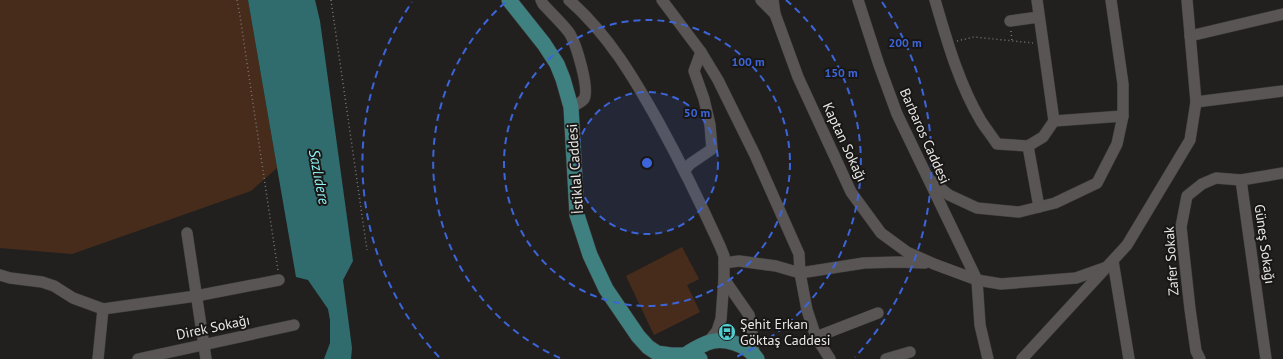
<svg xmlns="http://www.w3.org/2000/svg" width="1283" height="359" font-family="'PT Sans',sans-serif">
<rect width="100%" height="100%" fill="#22201f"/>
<!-- green -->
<g fill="#482c1b">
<polygon points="0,0 248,0 277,168 251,191 72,254 0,248"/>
<polygon points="682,247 699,279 687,285 700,312 654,335 626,276"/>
</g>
<!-- water -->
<polygon fill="#306c6e" points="248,0 315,0 320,21 353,261 343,280 352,348 351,359 324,359 330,343 330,320 328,309 308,280 296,277"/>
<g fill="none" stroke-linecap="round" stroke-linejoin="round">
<defs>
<g id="minor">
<path d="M541 0 543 4C550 12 565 26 570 34 576 44 590 89 584 99 581 103 575 105 571 107"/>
<path d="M569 0C608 34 634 78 659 123 681 163 701 204 720 246L724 256V279L721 319 717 331 708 342"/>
<polyline points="662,0 701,52 718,80 755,155 799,254 800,273 807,310 816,337 830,359"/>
<polyline points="761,0 775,14"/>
<polyline points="773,0 775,14 798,77 851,192 881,233 907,252 934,264 977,280 1001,284 1076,278 1107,267"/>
<polyline points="858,0 879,65 897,114 977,280 980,325 988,359"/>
<path d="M935 0C947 41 959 84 981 121 986 129 992 136 997 144L1028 146 1043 137 1054 121 1037 0"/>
<polyline points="1010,21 1039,17"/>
<polyline points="1190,36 1283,14"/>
<polyline points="1196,102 1283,91"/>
<polyline points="1054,121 1123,116"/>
<polyline points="1028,146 1039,207"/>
<polyline points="685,170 690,164 712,149 710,125 704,99 694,71 701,52"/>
<polyline points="929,179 949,195 977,208 1019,212 1055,203 1097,183 1117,144 1123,116 1123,84 1111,0"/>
<polyline points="1241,180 1266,359"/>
<polyline points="187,233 206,359"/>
<polyline points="1113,261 1129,359"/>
<polyline points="724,263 739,261 776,266 800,273 864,263 898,262 925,263"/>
<polyline points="0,275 10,278 42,282 54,286 73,298 103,309 196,296 279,280"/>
<polyline points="724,279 749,315 751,323 754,354"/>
<polyline points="816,337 878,313"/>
<polyline points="98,359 103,309"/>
<polyline points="138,359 294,325"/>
<polyline points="886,359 910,352"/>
<polyline points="1022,359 1127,245 1190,140 1196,102 1187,0"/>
<polyline points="1200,359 1196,351 1190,309 1181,227 1187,196 1202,184 1216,178 1241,180 1283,173"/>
</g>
<g id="major">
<polyline points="509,0 544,44 557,64 563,79 571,107 577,215 590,255 606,289 638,336 648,347 657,353 671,355 685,355 700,359"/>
<path d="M685 355C692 350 700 346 707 343 723 336 748 345 757 359"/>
</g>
</defs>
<!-- minor casing -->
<use href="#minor" stroke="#3d3b3a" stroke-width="12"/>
<!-- major casing -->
<use href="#major" stroke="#3d3b3a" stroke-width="16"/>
<!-- path -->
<g stroke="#787776" stroke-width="1.5" stroke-dasharray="1 3" stroke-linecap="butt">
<polyline points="237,0 240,16 278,271"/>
<polyline points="331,0 367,250"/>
<polyline points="1011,31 1012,41"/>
<polyline points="957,41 974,37 1033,43"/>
</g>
<!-- minor -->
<use href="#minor" stroke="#585554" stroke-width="11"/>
<!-- major -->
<use href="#major" stroke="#3f8081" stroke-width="15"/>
</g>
<!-- distance rings -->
<circle cx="647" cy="163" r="71" fill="#3c65da" fill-opacity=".12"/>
<g fill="none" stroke="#3c65da" stroke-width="2" stroke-dasharray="7 5">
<circle cx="647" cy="163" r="71"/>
<circle cx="647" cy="163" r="143"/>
<path d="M560 358A214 214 0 0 1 508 0M786 0A214 214 0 0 1 734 358"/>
<path d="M439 357A285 285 0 0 1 412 2M882 2A285 285 0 0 1 855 357"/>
</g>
<!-- icons -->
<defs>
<symbol id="bus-disc" viewBox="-11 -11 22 22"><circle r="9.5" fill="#52cdd0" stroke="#191715"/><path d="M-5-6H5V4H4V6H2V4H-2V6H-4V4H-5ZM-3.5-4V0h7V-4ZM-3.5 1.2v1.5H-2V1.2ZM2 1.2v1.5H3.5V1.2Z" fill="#111"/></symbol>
</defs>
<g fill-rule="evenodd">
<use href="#bus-disc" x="717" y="322" width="20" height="20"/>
</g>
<g text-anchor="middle" stroke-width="4" stroke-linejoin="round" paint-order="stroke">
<!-- street labels -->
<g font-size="14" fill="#e9e8e7" stroke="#191715">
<text transform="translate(925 136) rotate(66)" y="5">Barbaros Caddesi</text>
<text transform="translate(845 142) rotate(65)" y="5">Kaptan Sokağı</text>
<text transform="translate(575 169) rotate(-94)" y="5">İstiklal Caddesi</text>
<text transform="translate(1265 244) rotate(82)" y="5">Güneş Sokağı</text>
<text transform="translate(1171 261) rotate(-94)" y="5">Zafer Sokak</text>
<text transform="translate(213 327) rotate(-12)" y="5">Direk Sokağı</text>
</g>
<!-- poi labels -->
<g font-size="14" fill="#e9e8e7" stroke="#191715" text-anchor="start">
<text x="740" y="329">Şehit Erkan<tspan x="740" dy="16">Göktaş Caddesi</tspan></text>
</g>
<!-- water labels -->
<g font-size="15" font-style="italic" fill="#90f2f4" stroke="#191715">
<text transform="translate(319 177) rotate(79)" y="5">Sazlıdere</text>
</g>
</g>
<circle cx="647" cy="163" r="6" fill="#3c65da" stroke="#191715" stroke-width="2"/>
<g font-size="12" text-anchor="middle" font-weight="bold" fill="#3c65da" stroke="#191715" stroke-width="4" stroke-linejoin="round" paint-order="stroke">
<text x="905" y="47">200 m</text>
<text x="748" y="66">100 m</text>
<text x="841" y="77">150 m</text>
<text x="697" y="117">50 m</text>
</g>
</svg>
